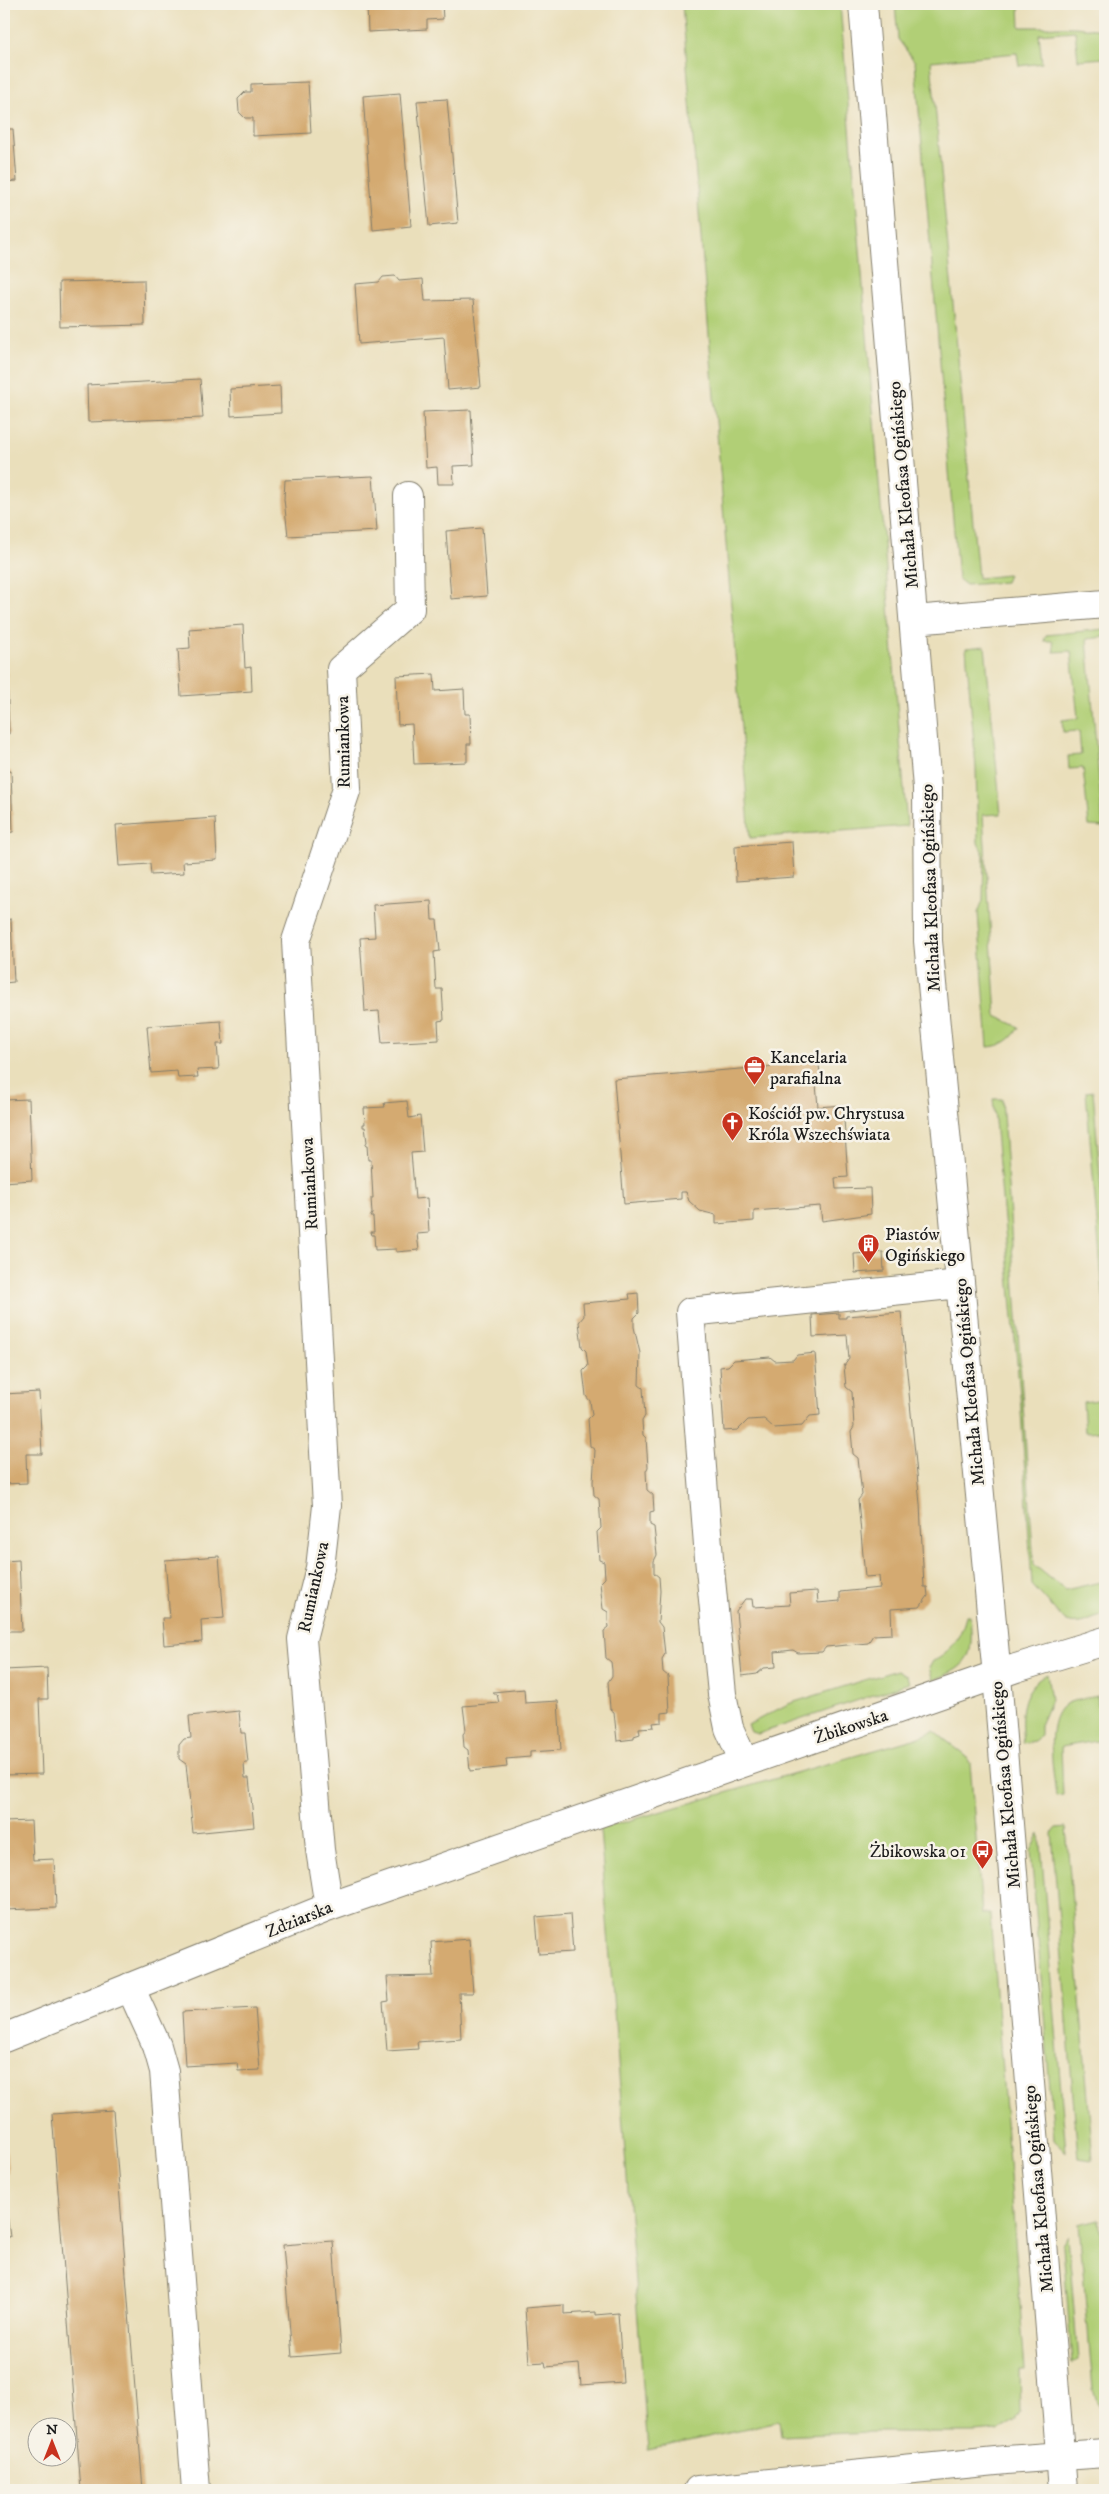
<svg xmlns="http://www.w3.org/2000/svg" width="1109" height="2494" font-family="'IM FELL DW Pica',serif">
<rect width="100%" height="100%" fill="#f7f3e8"/>
<filter id="ink" filterUnits="userSpaceOnUse"><feTurbulence type="fractalNoise" baseFrequency=".02" numOctaves="2"/><feDisplacementMap in="SourceGraphic" scale="10" xChannelSelector="R" yChannelSelector="G"/><feConvolveMatrix kernelMatrix="1 2 1 2 8 2 1 2 1" color-interpolation-filters="sRGB"/></filter>
<filter id="wash" filterUnits="userSpaceOnUse"><feTurbulence type="fractalNoise" baseFrequency=".0096" numOctaves="4" result="noise"/><feDisplacementMap in="SourceGraphic" scale="20" xChannelSelector="R" yChannelSelector="G"/><feGaussianBlur stdDeviation="1.12" result="paint"/><feColorMatrix in="noise" values="0 0 0 0 0 0 0 0 0 0 0 0 0 0 0 0 0 1.4 0 .05"/><feComposite in="paint" operator="in"/></filter>
<g filter="url(#wash)">
<rect width="100%" height="100%" fill="#eadfbb"/>
<!-- green -->
<g fill="#b1cf76" stroke="#667649">
<polygon points="682,4 840,4 907,826 750,838"/>
<polygon points="895,4 1019,4 1020,27 1075,27 1105,30 1105,58 1078,60 1075,31 1039,34 1042,63 1019,66 1017,53 931,61 978,578 1008,575 1005,582 966,585 958,579 915,62 898,39"/>
<polygon points="1105,629 1105,637 1087,639 1103,827 1089,826 1083,768 1069,769 1068,756 1081,755 1079,731 1063,732 1062,720 1078,718 1071,651 1054,652 1053,641 1044,641 1046,635"/>
<path d="M985 646 1001 814 983 815 996 1016 1019 1027C1012 1040 1002 1046 988 1047L978 913 983 900 984 855 978 843 976 768 966 648Z"/>
<polygon points="1093,1091 1105,1233 1105,1317 1086,1092"/>
<path d="M993 1099H1002L1034 1565 1065 1590 1105 1581V1614C1093 1618 1078 1628 1065 1621L1032 1585 1020 1395Z"/>
<polygon points="1105,1399 1105,1431 1085,1432 1083,1402"/>
<path d="M966 1615H970C973 1654 973 1666 933 1680L929 1668 933 1661C950 1655 963 1633 966 1615Z"/>
<polygon points="897,1670 907,1676 909,1683 758,1734 751,1732 748,1725 788,1704"/>
<path d="M1047 1674 1051 1700 1040 1725V1736L1034 1741 1023 1743C1020 1715 1020 1689 1047 1674Z"/>
<path d="M1097 1696 1105 1753 1097 1741 1061 1747 1063 1795 1056 1796C1054 1773 1041 1712 1070 1702 1078 1699 1088 1698 1097 1696Z"/>
<polygon points="934,1731 966,1756 970,1763 982,1914 990,1914 1025,2370 1019,2370 1020,2413 1015,2421 998,2430 975,2432 871,2432 781,2436 779,2421 648,2450 600,1829 917,1738"/>
<polygon points="1066,1827 1093,2160 1078,2158 1052,1833 1057,1828"/>
<polygon points="1040,1834 1066,2152 1054,2139 1031,1851"/>
<polygon points="1099,2219 1105,2281 1105,2414 1097,2403 1093,2389 1079,2224"/>
<polygon points="1068,2236 1078,2360 1072,2364 1063,2245"/>
</g>
<g id="blocks">
<!-- building -->
<g fill="#d4aa71">
<polygon points="367,4 442,4 443,19 427,20 427,29 368,32"/>
<polygon points="308,82 311,133 253,136 253,118 245,118 239,112 238,99 245,92 251,92 251,84"/>
<polygon points="400,93 411,226 373,230 363,96"/>
<polygon points="447,99 458,223 429,226 417,101"/>
<polygon points="4,129 13,129 17,181 4,182"/>
<polygon points="395,276 399,281 423,279 425,301 473,300 481,387 448,390 444,337 359,344 355,284 379,282 383,277"/>
<polygon points="144,280 145,325 60,327 59,282"/>
<polygon points="200,379 203,418 88,422 87,385"/>
<polygon points="280,386 281,413 231,416 230,389"/>
<polygon points="471,410 474,465 453,466 454,484 438,484 437,467 426,468 423,412"/>
<polygon points="373,476 377,531 288,536 284,499 285,480"/>
<polygon points="482,528 487,596 451,599 446,531"/>
<polygon points="243,625 245,668 251,667 252,691 181,696 178,649 190,648 189,629"/>
<polygon points="4,672 7,672 9,734 4,734"/>
<polygon points="434,674 435,691 464,689 465,714 470,714 471,744 467,744 467,762 414,764 412,724 398,725 396,676"/>
<polygon points="11,771 13,832 4,833 4,772"/>
<polygon points="215,818 217,860 183,862 184,873 151,875 150,864 119,866 116,825"/>
<polygon points="792,842 794,877 736,881 735,846"/>
<polygon points="431,901 432,920 437,920 440,951 434,952 436,989 442,989 444,1020 438,1021 439,1040 382,1043 379,1011 365,1012 360,938 375,937 373,905"/>
<polygon points="11,919 14,982 4,983 4,920"/>
<polygon points="221,1021 223,1044 217,1044 219,1069 197,1070 198,1077 178,1078 177,1071 151,1073 147,1026"/>
<polygon points="818,1056 821,1083 816,1084 818,1107 843,1105 848,1177 835,1178 836,1189 870,1188 871,1214 822,1221 820,1206 754,1211 754,1221 716,1224 716,1215 700,1211 689,1201 686,1192 681,1192 681,1199 624,1204 614,1079 791,1065 791,1058"/>
<polygon points="29,1099 32,1180 4,1182 4,1100"/>
<polygon points="407,1101 409,1118 420,1116 423,1152 411,1153 415,1199 427,1198 429,1233 417,1234 419,1250 396,1252 396,1249 375,1250 374,1235 372,1235 371,1232 374,1232 373,1217 370,1217 372,1214 371,1198 373,1198 372,1180 371,1160 368,1160 367,1145 365,1145 367,1142 365,1127 363,1127 363,1124 365,1124 364,1108 385,1107 384,1103"/>
<polygon points="883,1252 884,1271 855,1273 854,1254"/>
<polygon points="638,1293 639,1313 634,1318 634,1327 640,1353 639,1385 643,1388 645,1416 642,1421 643,1435 646,1438 648,1467 646,1471 647,1490 653,1495 654,1511 650,1512 650,1525 654,1527 657,1555 654,1561 654,1573 659,1577 660,1591 658,1622 662,1627 665,1654 662,1659 663,1672 668,1676 670,1712 662,1713 662,1722 653,1723 654,1727 639,1728 640,1734 634,1736 634,1739 617,1741 614,1712 610,1709 608,1682 612,1676 612,1670 611,1662 606,1658 604,1631 609,1627 608,1620 608,1612 603,1609 600,1583 605,1578 604,1562 599,1560 597,1532 601,1528 599,1499 594,1495 593,1482 595,1450 590,1446 589,1432 588,1419 592,1415 590,1401 586,1396 583,1371 588,1366 586,1351 582,1347 579,1322 584,1316 583,1303 630,1299 629,1294"/>
<polygon points="901,1312 920,1504 924,1587 927,1587 928,1596 920,1607 891,1609 892,1634 873,1635 868,1643 826,1647 822,1652 798,1653 793,1650 775,1652 776,1667 764,1668 757,1674 742,1676 736,1611 745,1599 752,1599 753,1607 790,1605 789,1593 817,1591 818,1603 840,1601 840,1592 880,1588 879,1576 865,1577 858,1500 862,1495 858,1458 853,1454 852,1442 851,1432 854,1427 852,1392 846,1387 844,1366 849,1359 847,1335 813,1337 812,1315 839,1313 839,1318 846,1318 846,1316"/>
<polygon points="815,1353 820,1415 810,1416 802,1426 774,1428 764,1419 748,1420 738,1430 724,1431 720,1367 728,1366 734,1360 770,1357 775,1361 793,1360 797,1355"/>
<polygon points="39,1392 42,1454 26,1454 27,1483 4,1484 4,1394"/>
<polygon points="219,1556 224,1618 201,1620 202,1642 164,1645 162,1618 170,1618 165,1560"/>
<polygon points="19,1560 22,1631 4,1631 4,1561"/>
<polygon points="47,1668 48,1699 39,1699 42,1774 4,1775 4,1670"/>
<polygon points="524,1689 525,1703 558,1701 561,1750 530,1752 530,1757 506,1759 507,1767 470,1771 468,1750 464,1747 463,1734 466,1730 463,1706 499,1703 497,1694 494,1694 493,1692"/>
<polygon points="239,1711 241,1733 245,1733 248,1763 244,1763 245,1778 249,1778 254,1827 193,1833 186,1764 179,1759 179,1745 184,1739 191,1738 189,1716"/>
<polygon points="31,1821 33,1860 54,1859 56,1908 4,1910 4,1822"/>
<polygon points="570,1914 573,1952 539,1954 536,1917"/>
<polygon points="469,1939 473,1993 459,1993 461,2039 417,2042 418,2049 387,2051 383,2002 389,2001 387,1977 433,1976 431,1942"/>
<polygon points="255,2008 260,2070 238,2071 237,2063 185,2066 182,2012"/>
<polygon points="113,2110 143,2490 81,2490 52,2114"/>
<polygon points="4,2150 6,2150 8,2172 4,2173"/>
<polygon points="4,2191 10,2237 4,2237"/>
<polygon points="333,2241 341,2353 292,2357 283,2245"/>
<polygon points="564,2305 564,2314 596,2312 596,2315 618,2313 623,2382 581,2385 579,2364 546,2367 545,2362 529,2363 525,2308"/>
</g>
</g>
</g>
<g filter="url(#ink)">
<use href="#blocks" fill-opacity="0" stroke="#837e6c" stroke-width="1"/>
<g fill="none" stroke-linecap="round" stroke-linejoin="round">
<defs>
<g id="minor">
<polyline points="863,4 927,788 928,941 997,1676 1063,2490"/>
<polyline points="914,620 1105,604"/>
<polyline points="744,1762 729,1728 722,1694 709,1558 690,1312 960,1284"/>
<polyline points="329,1907 320,1850 302,1639 320,1568 327,1506 296,941 347,788 341,669 410,609 408,496"/>
<polyline points="130,1987 157,2046 164,2071 196,2490"/>
<polyline points="4,2038 329,1907 1016,1668 1105,1641"/>
<polyline points="698,2490 1006,2460 1105,2453"/>
</g>
</defs>
<!-- minor casing -->
<use href="#minor" stroke="#837e6c" stroke-width="30"/>
<!-- minor -->
<use href="#minor" stroke="#fff" stroke-width="28"/>
</g>
</g>
<!-- icons -->
<defs>
<symbol id="office-pin" viewBox="-11 -11 22 30"><path d="M0 17L-7.5 6A9.5 9.5 0 1 1 7.5 6Z" fill="#c8321e" stroke="#f7f3e8"/><path d="M-6-3h4V-5.5h4V-3h4V5H-6ZM-1-4.5V-3h2v-1.5ZM-6 0V1H6V0Z" fill="#fff"/></symbol>
<symbol id="church-pin" viewBox="-11 -11 22 30"><path d="M0 17L-7.5 6A9.5 9.5 0 1 1 7.5 6Z" fill="#c8321e" stroke="#f7f3e8"/><path d="M-1.2-6h2.4v3.5h3.3v2.4h-3.3V6h-2.4V-.1h-3.3v-2.4h3.3Z" fill="#fff"/></symbol>
<symbol id="building-pin" viewBox="-11 -11 22 30"><path d="M0 17L-7.5 6A9.5 9.5 0 1 1 7.5 6Z" fill="#c8321e" stroke="#f7f3e8"/><path d="M-4-6H4V6H1V3H-1V6H-4ZM-2.5-4.3h1.7v1.8h-1.7ZM.8-4.3h1.7v1.8H.8ZM-2.5-1h1.7V.8h-1.7ZM.8-1h1.7V.8H.8Z" fill="#fff"/></symbol>
<symbol id="bus-pin" viewBox="-11 -11 22 30"><path d="M0 17L-7.5 6A9.5 9.5 0 1 1 7.5 6Z" fill="#c8321e" stroke="#f7f3e8"/><path d="M-5-6H5V4H4V6H2V4H-2V6H-4V4H-5ZM-3.5-4V0h7V-4ZM-3.5 1.2v1.5H-2V1.2ZM2 1.2v1.5H3.5V1.2Z" fill="#fff"/></symbol>
</defs>
<g fill-rule="evenodd">
<use href="#office-pin" x="742" y="1054" width="25" height="34"/>
<use href="#church-pin" x="720" y="1110" width="25" height="34"/>
<use href="#building-pin" x="856" y="1232" width="25" height="34"/>
<use href="#bus-pin" x="970" y="1838" width="25" height="34"/>
</g>
<g text-anchor="middle" stroke-width="5" stroke-linejoin="round" paint-order="stroke">
<!-- street labels -->
<g font-size="18" fill="#1c1c1c" stroke="#f7f3e8">
<text transform="translate(903 485) rotate(-95)" y="6">Michała Kleofasa Ogińskiego</text>
<text transform="translate(343 742) rotate(-91)" y="6">Rumiankowa</text>
<text transform="translate(930 888) rotate(-92)" y="6">Michała Kleofasa Ogińskiego</text>
<text transform="translate(309 1184) rotate(-93)" y="6">Rumiankowa</text>
<text transform="translate(969 1382) rotate(-95)" y="6">Michała Kleofasa Ogińskiego</text>
<text transform="translate(313 1587) rotate(-78)" y="6">Rumiankowa</text>
<text transform="translate(851 1726) rotate(-18)" y="6">Żbikowska</text>
<text transform="translate(1005 1785) rotate(-95)" y="6">Michała Kleofasa Ogińskiego</text>
<text transform="translate(299 1919) rotate(-22)" y="6">Zdziarska</text>
<text transform="translate(1038 2189) rotate(-95)" y="6">Michała Kleofasa Ogińskiego</text>
</g>
<!-- poi labels -->
<g font-size="18" fill="#1c1c1c" stroke="#f7f3e8" text-anchor="start">
<text x="770" y="1063">Kancelaria<tspan x="770" dy="21">parafialna</tspan></text>
<text x="748" y="1119">Kościół pw. Chrystusa<tspan x="748" dy="21">Króla Wszechświata</tspan></text>
<text x="885" y="1240">Piastów<tspan x="885" dy="21">Ogińskiego</tspan></text>
<text x="966" y="1857" text-anchor="end">Żbikowska 01</text>
</g>
</g>
<!-- margin -->
<rect width="1109" height="2494" fill="none" stroke="#f7f3e8" stroke-width="20"/>
<!-- north arrow -->
<g transform="translate(52 2442)"><circle r="24" fill="#f7f3e8" stroke="#9f9d96"/>
<path d="M0-4L9 19L0 12L-9 19Z" fill="#c8321e"/>
<text y="-8" font-size="14" font-weight="bold" text-anchor="middle" fill="#1c1c1c">N</text>
</g>
</svg>
